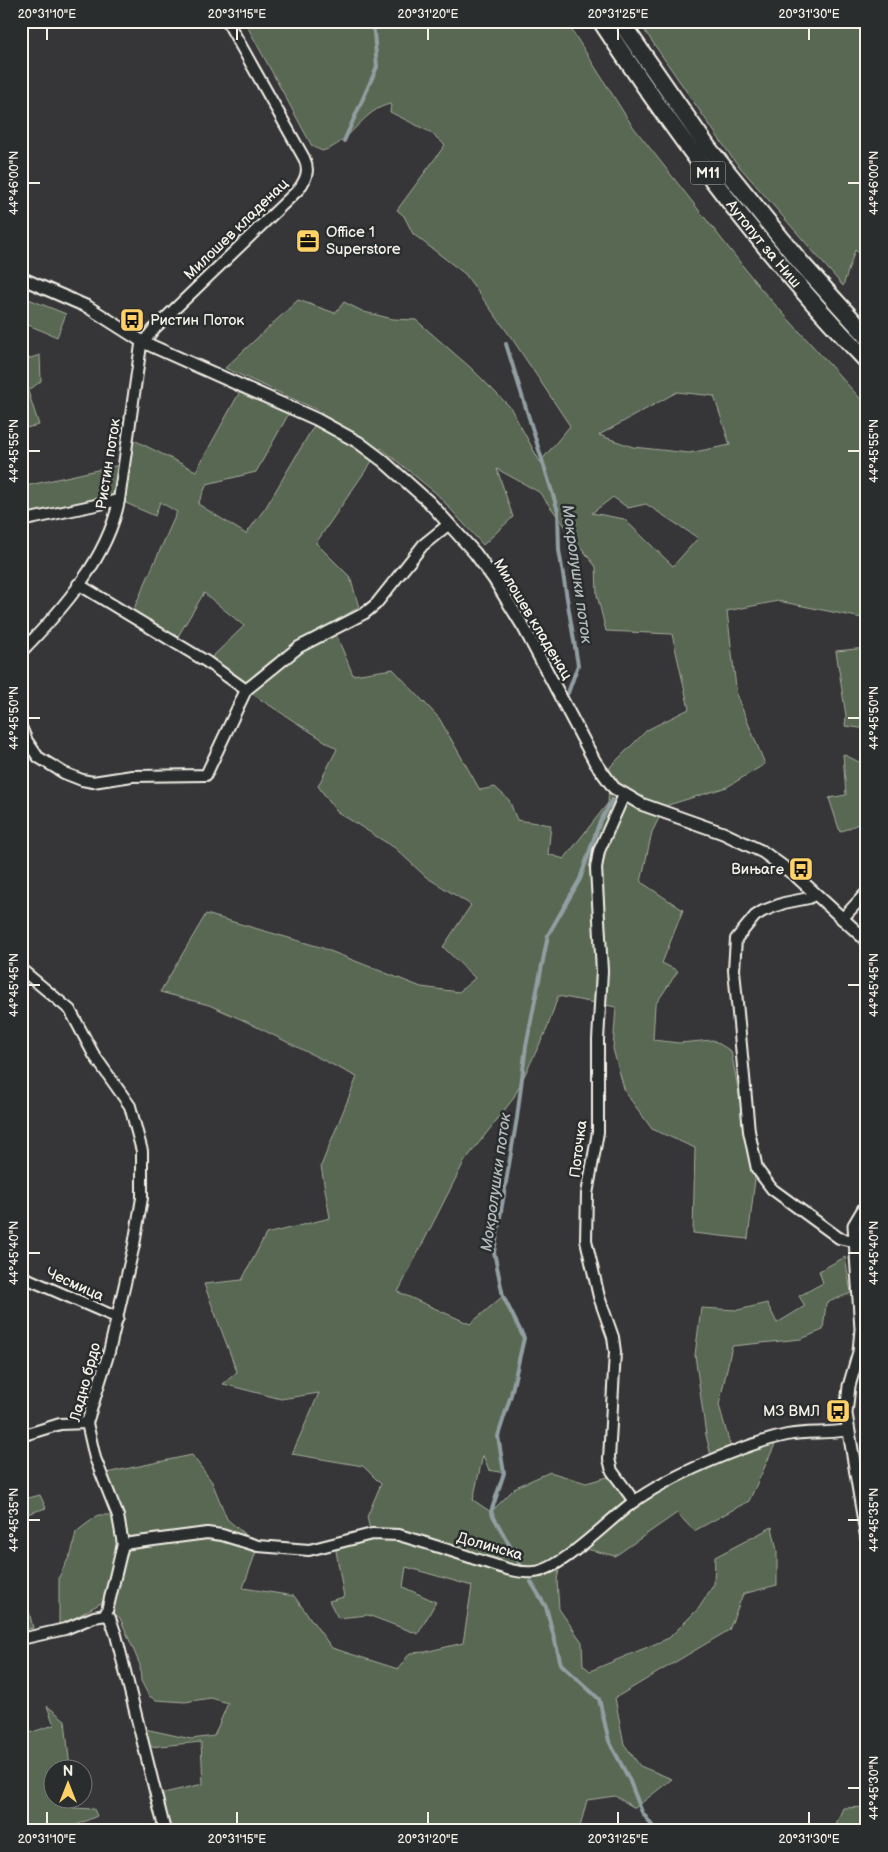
<svg xmlns="http://www.w3.org/2000/svg" width="888" height="1852" font-family="'Balsamiq Sans',sans-serif">
<rect width="100%" height="100%" fill="#363538"/>
<filter id="ink" filterUnits="userSpaceOnUse"><feTurbulence type="fractalNoise" baseFrequency=".02" numOctaves="2"/><feDisplacementMap in="SourceGraphic" scale="10" xChannelSelector="R" yChannelSelector="G"/><feConvolveMatrix kernelMatrix="1 2 1 2 8 2 1 2 1" color-interpolation-filters="sRGB"/></filter>
<g filter="url(#ink)">
<!-- green -->
<g fill="#586852" stroke="#a6ac9d" fill-rule="evenodd">
<path d="M258 21H566L631 124 761 289 867 406V619L778 601 727 611 737 696 765 764 727 787 665 806 652 832 641 882 683 910 662 963 678 971 655 1005 653 1040 679 1043 713 1040 731 1051 755 1179 748 1239 693 1233 695 1148 652 1129 625 1092 613 1049 616 1007 558 996 547 1029 513 1099 464 1162 398 1292 470 1324 503 1296 524 1338 509 1406 498 1436 504 1473 489 1470 483 1455 473 1500 491 1512 516 1487 550 1472 586 1483 615 1475 634 1501 683 1474 778 1438 749 1501 694 1531 677 1513 615 1556 578 1547 561 1559 557 1580 559 1609 582 1642 583 1665 590 1671 669 1638 699 1608 714 1584 715 1557 772 1527 777 1551V1585L743 1594 729 1630 615 1698 624 1744 640 1766 672 1779 635 1808 615 1796 587 1800 579 1831H165L155 1795 203 1784 201 1742 149 1747 145 1729 191 1739 214 1736 228 1703 211 1698 185 1702 156 1700 149 1696 141 1681 140 1665 120 1618 101 1603 59 1627V1577L72 1551 76 1532 98 1515H121L106 1473 192 1455 212 1482 227 1519 258 1546 243 1588 294 1596 332 1648 398 1669 410 1653 425 1652 463 1643 472 1586 406 1567 403 1587 436 1602 418 1634 368 1615 338 1618 329 1601 344 1597 335 1545 371 1534 367 1517 381 1484 363 1466 292 1454 319 1393 281 1399 223 1384 237 1372 204 1284 242 1280 266 1234 330 1218 321 1166 357 1077 245 1021 209 1005 160 992 206 914 320 947 421 987 459 992 475 978 443 947 471 905 426 877 395 848 336 811 318 786 337 749 246 690 279 661 334 629 353 675 393 669 439 718 480 790 495 787 509 800 517 820 551 825 548 854 564 859 608 803 610 767 647 730 689 709 672 634 606 631 597 595 596 567 539 492 497 469 513 517 483 545 437 494 381 448 316 543 350 577 359 607 296 645 248 684 211 658 244 626 204 593 174 643 131 615 177 512 160 502 155 516 119 500 21 521V487L124 464 128 437 196 471 243 386 292 408 256 472 207 484 198 504 246 534 266 507 322 412 225 368 298 300 335 313 344 302 364 312 393 319 416 320 471 368 510 407 540 462 570 426 513 340 465 274 413 234 404 216 397 210 445 145 430 132 390 112 391 104C362 109 351 144 322 151L312 146 247 26ZM677 392 714 396 730 445 689 453 633 447 599 435ZM613 497 628 508 646 504 698 538 673 566 624 519 592 513Z"/>
<polygon points="638,21 867,21 867,259 855,250 843,286 733,159"/>
<polygon points="21,296 66,314 57,337 21,322"/>
<polygon points="40,355 41,381 28,391 39,425 21,429 21,361"/>
<polygon points="21,567 26,567 23,616 21,616"/>
<polygon points="867,648 867,729 845,726 846,716 836,651"/>
<polygon points="843,754 867,766 867,820 840,832 829,798 846,795"/>
<polygon points="845,1257 851,1293 826,1303 823,1330 801,1339 732,1346 719,1405 732,1452 712,1460 706,1435 695,1355 701,1308 738,1310 767,1303 777,1323 805,1306 799,1296 823,1283 819,1271"/>
<polygon points="40,1495 46,1508 21,1516 21,1500"/>
<polygon points="21,1578 33,1628 21,1630"/>
<polygon points="47,1706 65,1720 70,1769 52,1770 52,1800 72,1800 73,1808 94,1809 97,1816 63,1831 21,1831 21,1771 25,1760 26,1734 54,1725"/>
<polygon points="867,1807 867,1831 833,1831 843,1808"/>
</g>
<g fill="none" stroke-linecap="round" stroke-linejoin="round">
<!-- stream -->
<g stroke="#919ea2" stroke-width="4">
<polyline points="344,141 377,67 373,21"/>
<polyline points="506,344 558,511 559,550 578,665 568,693"/>
<polyline points="521,1566 491,1512 504,1473 498,1436 511,1395 524,1338 503,1296 494,1252 517,1118 526,1046 548,935 580,879 599,824 612,800"/>
<polyline points="531,1582 546,1607 561,1664 599,1699 609,1741 629,1779 642,1812 656,1831"/>
</g>
<defs>
<g id="minor">
<polyline points="21,521 119,500"/>
<polyline points="78,584 207,662 246,690"/>
<path d="M21 652C62 610 108 558 119 500L141 345 154 329 299 189C306 179 310 170 304 158L227 21"/>
<polyline points="21,727 27,741 38,757 64,773 82,780 93,782 132,776 206,775 246,690 299,647 365,613 376,604 423,545 449,524"/>
<polyline points="624,795 599,851 596,868 602,971 598,1040 598,1132 587,1194 586,1240 599,1297 613,1337 615,1352 609,1459 612,1471 634,1501"/>
<polyline points="815,894 809,898 784,903 763,911 755,916 736,939 734,970 749,1131 757,1169 772,1189 839,1238 853,1241"/>
<polyline points="842,919 867,892"/>
<polyline points="21,969 70,1010 94,1055 130,1106 142,1151 142,1198 134,1245 109,1352 87,1423 95,1458 118,1516 123,1544 106,1615 110,1618 116,1635 165,1831"/>
<polyline points="21,1276 118,1318"/>
<polyline points="21,1436 60,1424 87,1423"/>
<path d="M123 1544 207 1533 222 1535 258 1546 309 1550 372 1534 399 1535C425 1543 450 1550 475 1559 494 1564 514 1574 534 1572 560 1571 610 1519 632 1503 667 1477 744 1444 787 1435 807 1431 828 1434 848 1430"/>
<polyline points="21,1639 65,1629 94,1617 106,1615"/>
</g>
<g id="tertiary">
<polyline points="21,278 88,307 143,342 316,419 358,442 382,460 429,502 475,553 494,579 524,628 595,762 614,788 641,804 723,833 763,852 796,876 867,941"/>
<polyline points="867,1203 854,1225 861,1329 859,1352 849,1386 846,1414 867,1539"/>
</g>
<g id="trunk">
<path id="s1" d="M601 21C680 142 767 257 867 361"/>
<polyline points="620,21 708,148 801,263 867,336"/>
</g>
</defs>
<!-- minor casing -->
<use href="#minor" stroke="#f4f1e8" stroke-width="14"/>
<!-- tertiary casing -->
<use href="#tertiary" stroke="#f4f1e8" stroke-width="15"/>
<!-- trunk casing -->
<use href="#trunk" stroke="#f4f1e8" stroke-width="20"/>
<!-- minor -->
<use href="#minor" stroke="#2a2d2e" stroke-width="10"/>
<!-- tertiary -->
<use href="#tertiary" stroke="#2a2d2e" stroke-width="11"/>
<!-- trunk -->
<use href="#trunk" stroke="#2a2d2e" stroke-width="16"/>
</g>
</g>
<!-- ticks -->
<path fill="none" stroke="#f4f1e8" stroke-width="2" d="M47 28V40M237 28V40M428 28V40M618 28V40M809 28V40M28 183H40M848 183H860M28 451H40M848 451H860M28 718H40M848 718H860M28 985H40M848 985H860M28 1253H40M848 1253H860M28 1520H40M848 1520H860M848 1788H860M47 1812V1824M237 1812V1824M428 1812V1824M618 1812V1824M809 1812V1824"/>
<!-- icons -->
<defs>
<symbol id="office-square" viewBox="-11 -11 22 22"><rect x="-9" y="-9" width="18" height="18" rx="4" fill="#ffd166" stroke="#2a2d2e"/><path d="M-6-3h4V-5.5h4V-3h4V5H-6ZM-1-4.5V-3h2v-1.5ZM-6 0V1H6V0Z" fill="#111"/></symbol>
<symbol id="bus-square" viewBox="-11 -11 22 22"><rect x="-9" y="-9" width="18" height="18" rx="4" fill="#ffd166" stroke="#2a2d2e"/><path d="M-5-6H5V4H4V6H2V4H-2V6H-4V4H-5ZM-3.5-4V0h7V-4ZM-3.5 1.2v1.5H-2V1.2ZM2 1.2v1.5H3.5V1.2Z" fill="#111"/></symbol>
</defs>
<g fill-rule="evenodd">
<use href="#office-square" x="294" y="227" width="28" height="28"/>
<use href="#bus-square" x="118" y="306" width="28" height="28"/>
<use href="#bus-square" x="787" y="855" width="28" height="28"/>
<use href="#bus-square" x="824" y="1397" width="28" height="28"/>
</g>
<g text-anchor="middle" stroke-width="5" stroke-linejoin="round" paint-order="stroke">
<!-- shield labels -->
<rect fill="#2a2d2e" stroke="#b7b6b0" stroke-width="1" x="690.5" y="161.5" width="35" height="23" rx="4"/>
<g font-size="14" font-weight="bold" fill="#f4f1e8">
<text x="708" y="178">M11</text>
</g>
<!-- street labels -->
<g font-size="15" fill="#f4f1e8" stroke="#2a2d2e">
<text transform="translate(236 229) rotate(-44)" y="5">Милошев кладенац</text>
<text dy="5" stroke="none"><textPath href="#s1" startOffset="276">Аутопут за Ниш</textPath></text>
<text transform="translate(108 464) rotate(-81)" y="5">Ристин поток</text>
<text transform="translate(533 619) rotate(59)" y="5">Милошев кладенац</text>
<text transform="translate(578 1149) rotate(-83)" y="5">Поточка</text>
<text transform="translate(75 1284) rotate(24)" y="5">Чесмица</text>
<text transform="translate(85 1382) rotate(-75)" y="5">Ладно брдо</text>
<text transform="translate(490 1546) rotate(16)" y="5">Долинска</text>
</g>
<!-- poi labels -->
<g font-size="15" fill="#f4f1e8" stroke="#2a2d2e" text-anchor="start">
<text x="326" y="237">Office 1<tspan x="326" dy="17">Superstore</tspan></text>
<text x="150" y="325">Ристин Поток</text>
<text x="784" y="874" text-anchor="end">Вињаге</text>
<text x="820" y="1416" text-anchor="end">МЗ ВМЛ</text>
</g>
<!-- water labels -->
<g font-size="16" font-style="italic" fill="#b2b9ba" stroke="#2a2d2e">
<text transform="translate(578 574) rotate(82)" y="6">Мокролушки поток</text>
<text transform="translate(495 1182) rotate(-82)" y="6">Мокролушки поток</text>
</g>
</g>
<!-- margin -->
<rect width="888" height="1852" fill="none" stroke="#2a2d2e" stroke-width="55"/>
<!-- north arrow -->
<g transform="translate(68 1784)"><circle r="24" fill="#2a2d2e" stroke="#7b7b78"/>
<path d="M0-4L9 19L0 12L-9 19Z" fill="#ffd166"/>
<text y="-8" font-size="14" font-weight="bold" text-anchor="middle" fill="#f4f1e8">N</text>
</g>
<rect x="28" y="28" width="832" height="1796" fill="none" stroke="#f4f1e8" stroke-width="2"/>
<g font-size="12" text-anchor="middle" fill="#f4f1e8">
<text x="47" y="18">20°31'10"E</text>
<text x="237" y="18">20°31'15"E</text>
<text x="428" y="18">20°31'20"E</text>
<text x="618" y="18">20°31'25"E</text>
<text x="809" y="18">20°31'30"E</text>
<text transform="translate(14 183) rotate(-90)" y="4">44°46'00"N</text>
<text transform="translate(874 183) rotate(-90)" y="4">44°46'00"N</text>
<text transform="translate(14 451) rotate(-90)" y="4">44°45'55"N</text>
<text transform="translate(874 451) rotate(-90)" y="4">44°45'55"N</text>
<text transform="translate(14 718) rotate(-90)" y="4">44°45'50"N</text>
<text transform="translate(874 718) rotate(-90)" y="4">44°45'50"N</text>
<text transform="translate(14 985) rotate(-90)" y="4">44°45'45"N</text>
<text transform="translate(874 985) rotate(-90)" y="4">44°45'45"N</text>
<text transform="translate(14 1253) rotate(-90)" y="4">44°45'40"N</text>
<text transform="translate(874 1253) rotate(-90)" y="4">44°45'40"N</text>
<text transform="translate(14 1520) rotate(-90)" y="4">44°45'35"N</text>
<text transform="translate(874 1520) rotate(-90)" y="4">44°45'35"N</text>
<text transform="translate(874 1788) rotate(-90)" y="4">44°45'30"N</text>
<text x="47" y="1843">20°31'10"E</text>
<text x="237" y="1843">20°31'15"E</text>
<text x="428" y="1843">20°31'20"E</text>
<text x="618" y="1843">20°31'25"E</text>
<text x="809" y="1843">20°31'30"E</text>
</g>
</svg>
